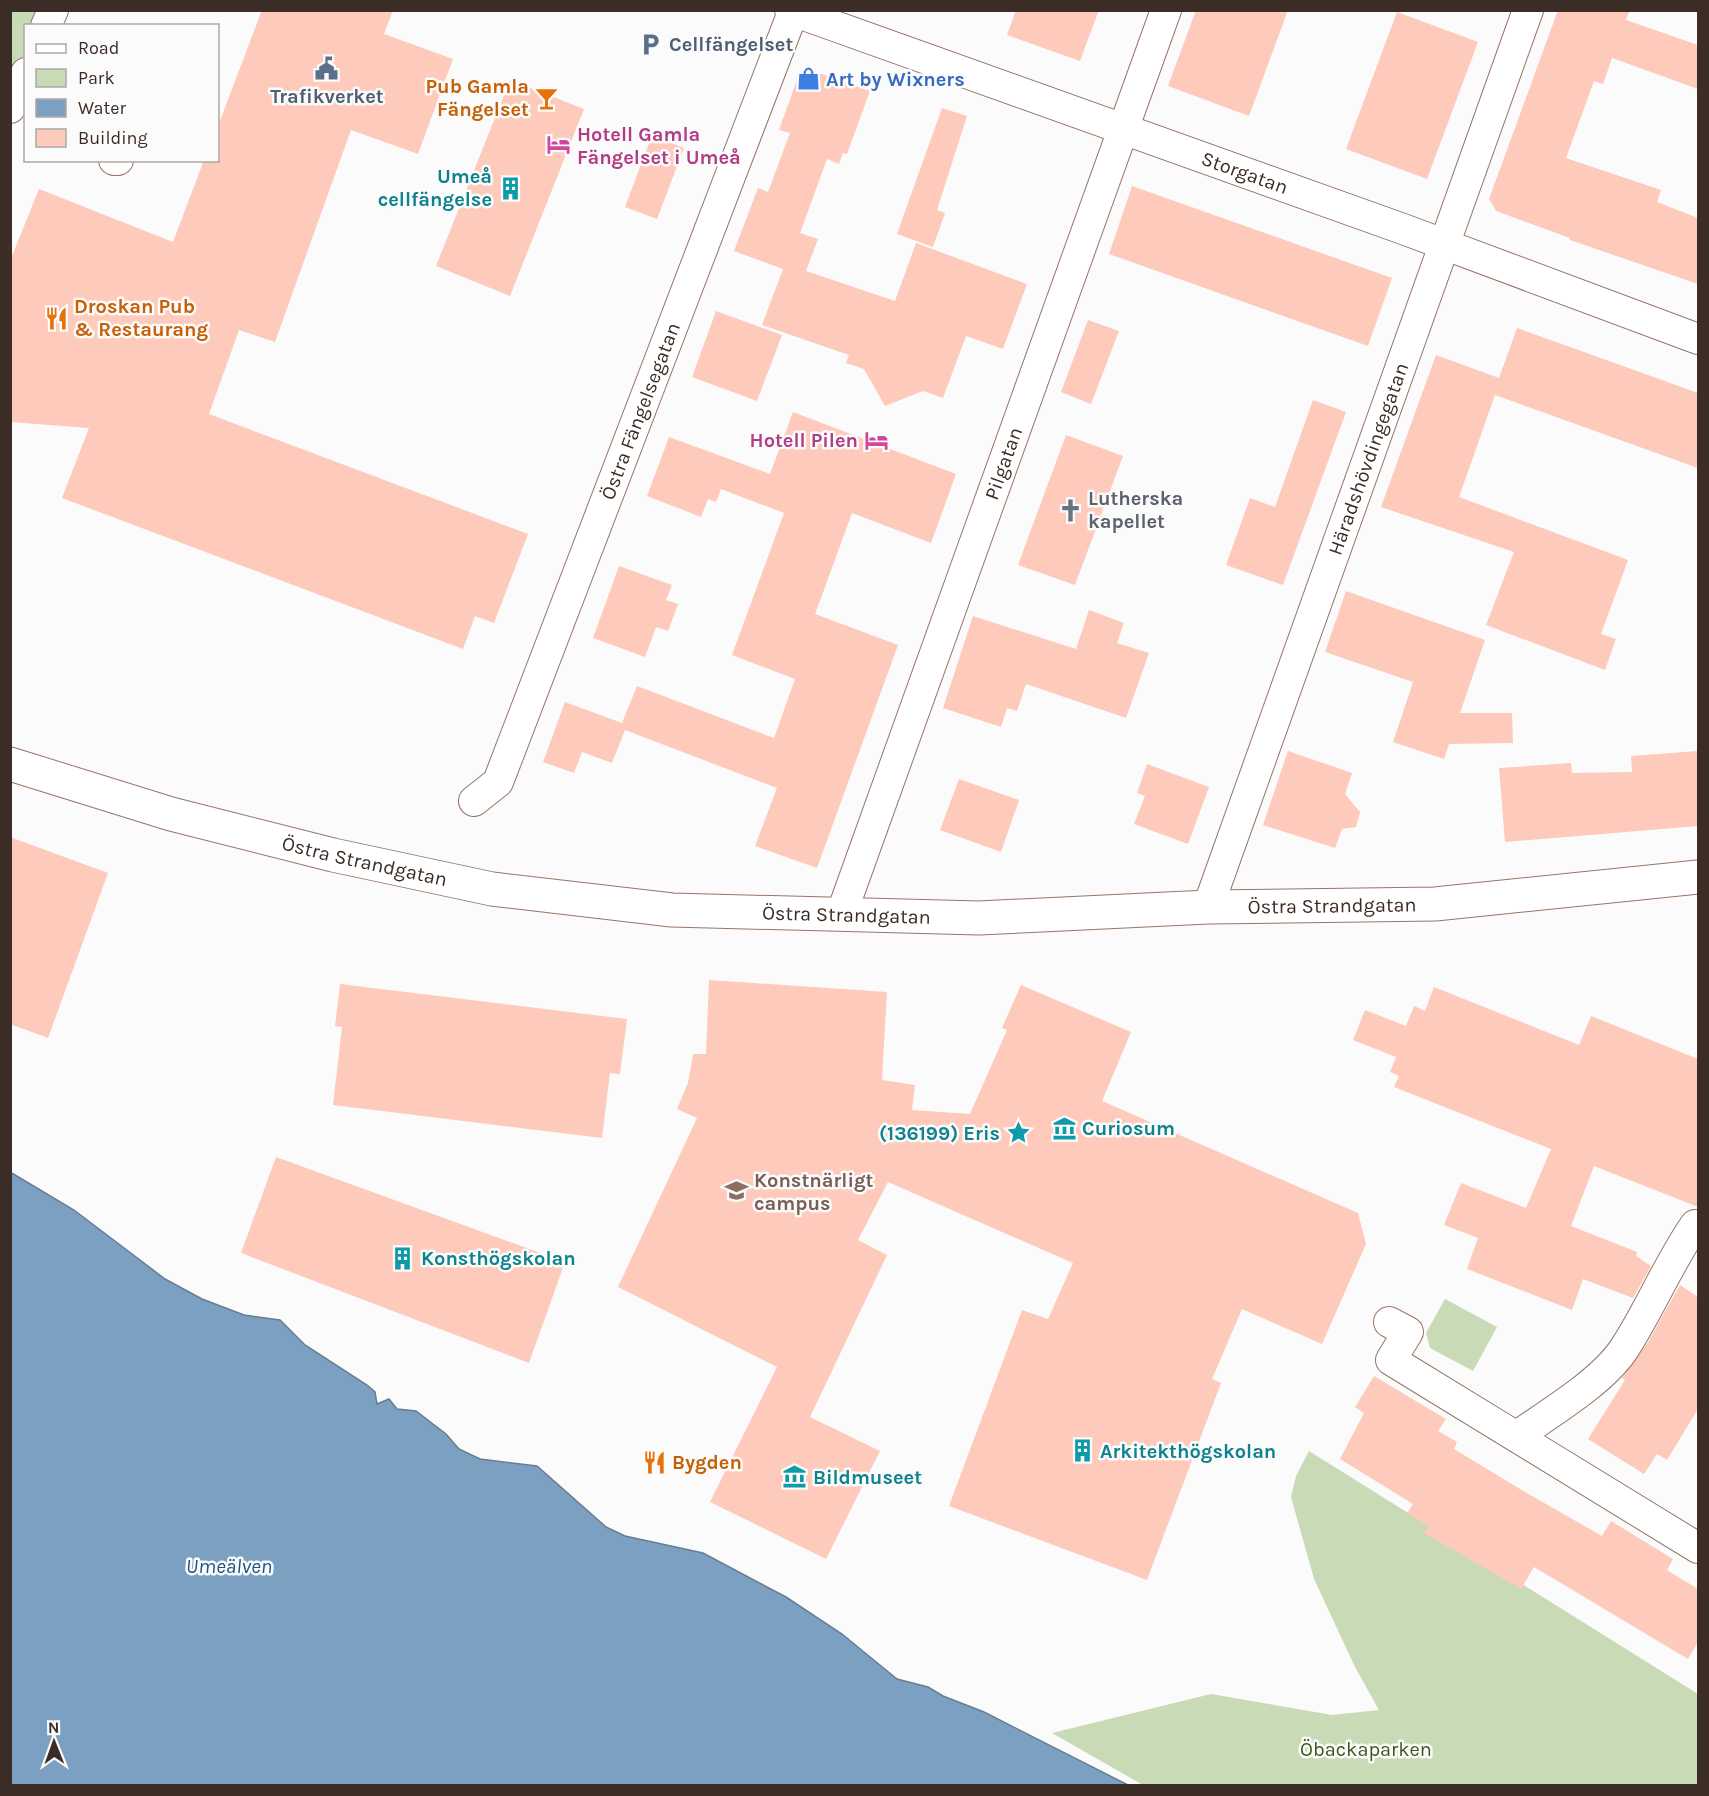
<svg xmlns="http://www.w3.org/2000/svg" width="1709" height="1796" font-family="Karla,sans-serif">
<rect width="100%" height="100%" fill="#fbfbfb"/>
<!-- green -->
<g fill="#c9dab6">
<polygon points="11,11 53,11 46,25 26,26 25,73 11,108"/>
<polygon points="1445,1299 1497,1327 1473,1371 1430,1348 1426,1333"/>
<polygon points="1309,1451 1698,1694 1698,1785 1143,1785 1052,1733 1211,1694 1332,1715 1379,1710 1355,1667 1314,1579 1291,1497 1296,1476"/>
</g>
<!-- water -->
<polygon fill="#7ca0c2" stroke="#687d93" stroke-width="1.5" points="10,1172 74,1210 165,1279 202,1299 244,1315 280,1320 305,1345 367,1385 375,1392 377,1404 389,1399 397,1409 416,1411 446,1434 459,1449 480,1459 537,1466 606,1527 625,1536 703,1553 786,1597 842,1634 897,1679 928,1687 943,1696 984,1712 1128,1785 11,1785"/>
<!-- building -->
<g fill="#fecabb">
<polygon points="262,10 393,10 384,34 453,59 418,154 351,130 275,342 239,330 209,414 528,534 494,623 475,616 463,649 62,498 89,428 10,422 10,261 39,189 173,242 204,160 218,160 218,126"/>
<polygon points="1016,10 1099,10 1080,61 1007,35"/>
<polygon points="1196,10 1288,10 1249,116 1168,86"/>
<polygon points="1558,10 1630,10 1626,20 1698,45 1698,89 1612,58 1603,84 1594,81 1566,158 1661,190 1657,202 1698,218 1698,284 1570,240 1570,238 1496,211 1489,199"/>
<polygon points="1397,12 1478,42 1427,179 1346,149"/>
<polygon points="813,71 870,91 847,154 843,153 839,164 827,159 800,233 818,239 806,271 895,301 916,243 1027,284 1003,349 966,336 943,398 923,391 885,406 864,369 846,363 849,355 762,325 783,269 734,251 758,188 768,192 790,133 779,130 798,77"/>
<polygon points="510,80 584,109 510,296 436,266"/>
<polygon points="942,108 967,116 937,210 945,213 933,247 897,234"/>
<polygon points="652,135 684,148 657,219 625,207"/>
<polygon points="1132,186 1392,278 1368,346 1109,254"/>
<polygon points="716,311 782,335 757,401 692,377"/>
<polygon points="1088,320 1119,331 1091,404 1061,392"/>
<polygon points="1517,328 1698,393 1698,468 1495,395 1459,497 1628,560 1601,634 1616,639 1605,670 1486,625 1514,552 1381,507 1436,355 1499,378"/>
<polygon points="1313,400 1346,412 1283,585 1226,565 1250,498 1275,507"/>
<polygon points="793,412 956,474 931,543 852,513 821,598 815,614 898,645 817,868 755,846 777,788 625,730 612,763 582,752 574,773 543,762 565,702 622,723 637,686 774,738 795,679 732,655 784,513 721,489 716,502 708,499 701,517 647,496 669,437 770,474"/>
<polygon points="1066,435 1123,456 1075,585 1018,565"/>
<polygon points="619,566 672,585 666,600 678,604 668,631 656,627 645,657 593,638"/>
<polygon points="1346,591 1485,640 1460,713 1512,713 1513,743 1449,744 1444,759 1393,742 1413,682 1325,652"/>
<polygon points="1089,610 1124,623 1117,643 1149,653 1126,718 1026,684 1017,711 1007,708 1001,727 943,708 973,616 1076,649"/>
<polygon points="1288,751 1352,773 1345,794 1360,812 1356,827 1342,829 1335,848 1263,825"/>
<polygon points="1698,751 1698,826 1505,842 1499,768 1571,763 1572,773 1632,772 1631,756"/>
<polygon points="1147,764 1209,787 1188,844 1134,824 1145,796 1137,793"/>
<polygon points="959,779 1019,800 1001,852 940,830"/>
<polygon points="10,837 108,873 48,1038 10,1024"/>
<polygon points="709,980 887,992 882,1080 915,1085 912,1110 970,1114 1007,1030 1002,1028 1021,985 1131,1032 1102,1101 1358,1213 1366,1244 1322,1344 1242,1309 1212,1379 1221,1383 1147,1580 949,1506 1022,1310 1048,1319 1073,1263 888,1182 858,1240 887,1255 810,1417 880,1451 826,1559 710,1502 777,1367 618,1287 697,1118 677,1109 688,1083 693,1054 706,1054"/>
<polygon points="340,984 627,1019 620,1074 610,1073 602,1138 333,1105 342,1027 335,1026"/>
<polygon points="1434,987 1579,1045 1591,1016 1698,1059 1698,1207 1594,1166 1571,1226 1637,1252 1636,1256 1651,1266 1633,1298 1583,1279 1572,1310 1467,1269 1478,1238 1444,1225 1461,1183 1526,1208 1551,1149 1394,1087 1399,1076 1390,1072 1396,1057 1353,1040 1365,1010 1406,1026 1414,1006 1425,1011"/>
<polygon points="276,1157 565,1262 529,1363 241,1253"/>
<polygon points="1680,1285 1698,1297 1698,1409 1667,1460 1657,1454 1644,1474 1588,1439 1625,1380 1622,1378 1648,1342"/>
<polygon points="1374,1376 1446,1419 1438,1431 1457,1442 1454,1449 1525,1492 1602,1536 1611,1521 1673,1559 1667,1570 1698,1589 1698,1642 1688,1659 1534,1567 1521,1589 1424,1533 1429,1526 1407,1513 1413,1504 1340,1459 1364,1413 1355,1407"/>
</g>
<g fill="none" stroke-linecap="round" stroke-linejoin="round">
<defs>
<g id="street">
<path id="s1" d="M790 10 1403 229 1698 339"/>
<polyline points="46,26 53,10"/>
<polyline points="10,108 26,73"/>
<polyline points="114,160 118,160"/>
<path id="s2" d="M474 801 498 782 793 12"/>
<path id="s3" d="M1208 907 1528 10"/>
<path id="s4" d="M841 915 1166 10"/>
<polyline points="1389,1322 1408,1332 1391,1360 1698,1548"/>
<path d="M1517 1436C1550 1413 1602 1382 1624 1349 1650 1309 1668 1264 1695 1225L1698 1226"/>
</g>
<g id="secondary">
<path id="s5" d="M10 764 171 814 333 855 492 889 672 910 979 918 1208 907 1435 904 1698 877"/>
</g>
</defs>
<!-- street casing -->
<use href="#street" stroke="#977564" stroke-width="32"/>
<!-- secondary casing -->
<use href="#secondary" stroke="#977564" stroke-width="35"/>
<!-- street -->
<use href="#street" stroke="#fff" stroke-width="30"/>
<!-- secondary -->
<use href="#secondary" stroke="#fff" stroke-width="33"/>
</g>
<!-- icons -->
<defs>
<symbol id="parking-bare" viewBox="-9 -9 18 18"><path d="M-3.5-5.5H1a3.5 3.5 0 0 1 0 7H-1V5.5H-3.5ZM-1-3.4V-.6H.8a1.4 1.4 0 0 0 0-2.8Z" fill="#5c6f8a" stroke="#fbfbfb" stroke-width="2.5" paint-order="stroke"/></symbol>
<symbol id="civic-bare" viewBox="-9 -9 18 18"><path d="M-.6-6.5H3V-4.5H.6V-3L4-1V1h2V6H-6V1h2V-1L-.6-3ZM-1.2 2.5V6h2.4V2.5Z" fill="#5c6f8a" stroke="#fbfbfb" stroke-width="2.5" paint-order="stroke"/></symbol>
<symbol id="shop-bare" viewBox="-9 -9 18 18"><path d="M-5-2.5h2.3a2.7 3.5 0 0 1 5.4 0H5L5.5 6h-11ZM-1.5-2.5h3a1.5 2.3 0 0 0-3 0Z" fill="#3f7fe0" stroke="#fbfbfb" stroke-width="2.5" paint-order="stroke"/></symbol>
<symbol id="bar-bare" viewBox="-9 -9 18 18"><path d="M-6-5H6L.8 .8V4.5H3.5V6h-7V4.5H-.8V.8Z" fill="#e8710a" stroke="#fbfbfb" stroke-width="2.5" paint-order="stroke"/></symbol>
<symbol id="hotel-bare" viewBox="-9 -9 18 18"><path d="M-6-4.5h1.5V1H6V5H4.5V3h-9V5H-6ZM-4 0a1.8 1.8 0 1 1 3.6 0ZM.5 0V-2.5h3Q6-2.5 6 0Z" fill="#d1479c" stroke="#fbfbfb" stroke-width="2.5" paint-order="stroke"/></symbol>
<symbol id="building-bare" viewBox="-9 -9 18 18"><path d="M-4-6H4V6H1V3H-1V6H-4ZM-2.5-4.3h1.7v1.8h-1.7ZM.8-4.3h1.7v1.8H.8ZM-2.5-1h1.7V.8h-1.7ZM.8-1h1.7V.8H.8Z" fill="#0f9aa8" stroke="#fbfbfb" stroke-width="2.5" paint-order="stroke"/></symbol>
<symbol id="restaurant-bare" viewBox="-9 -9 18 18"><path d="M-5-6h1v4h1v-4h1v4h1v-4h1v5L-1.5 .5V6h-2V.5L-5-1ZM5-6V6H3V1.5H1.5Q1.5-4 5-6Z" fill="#e8710a" stroke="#fbfbfb" stroke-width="2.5" paint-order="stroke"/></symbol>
<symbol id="church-bare" viewBox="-9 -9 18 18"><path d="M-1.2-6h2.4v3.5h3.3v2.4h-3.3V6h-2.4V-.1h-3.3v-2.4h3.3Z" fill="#6b7280" stroke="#fbfbfb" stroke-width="2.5" paint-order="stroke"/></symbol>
<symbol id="museum-bare" viewBox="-9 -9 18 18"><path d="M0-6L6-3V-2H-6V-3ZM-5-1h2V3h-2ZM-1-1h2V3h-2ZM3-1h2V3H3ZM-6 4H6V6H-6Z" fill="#0f9aa8" stroke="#fbfbfb" stroke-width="2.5" paint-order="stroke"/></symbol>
<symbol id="sight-bare" viewBox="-9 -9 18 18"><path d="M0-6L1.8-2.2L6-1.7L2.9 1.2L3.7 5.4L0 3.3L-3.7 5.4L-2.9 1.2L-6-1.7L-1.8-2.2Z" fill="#0f9aa8" stroke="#fbfbfb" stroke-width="2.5" paint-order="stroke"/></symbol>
<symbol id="university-bare" viewBox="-9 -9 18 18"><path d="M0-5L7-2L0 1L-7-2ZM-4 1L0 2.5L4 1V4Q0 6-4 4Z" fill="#8d6e63" stroke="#fbfbfb" stroke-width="2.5" paint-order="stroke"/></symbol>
</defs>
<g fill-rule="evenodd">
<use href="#parking-bare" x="634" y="28" width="33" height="33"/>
<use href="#civic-bare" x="310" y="52" width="33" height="33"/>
<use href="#shop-bare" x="792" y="62" width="33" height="33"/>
<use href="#bar-bare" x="530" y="82" width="33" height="33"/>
<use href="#hotel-bare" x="542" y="128" width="33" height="33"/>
<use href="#building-bare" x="494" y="172" width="33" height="33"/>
<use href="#restaurant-bare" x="40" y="302" width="33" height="33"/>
<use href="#hotel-bare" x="860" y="424" width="33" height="33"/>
<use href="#church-bare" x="1054" y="494" width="33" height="33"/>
<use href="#museum-bare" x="1048" y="1112" width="33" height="33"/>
<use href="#sight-bare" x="1002" y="1116" width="33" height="33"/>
<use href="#university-bare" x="720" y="1174" width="33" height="33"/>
<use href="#building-bare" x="386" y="1242" width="33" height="33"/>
<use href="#building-bare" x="1066" y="1434" width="33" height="33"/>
<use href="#restaurant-bare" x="638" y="1446" width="33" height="33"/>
<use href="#museum-bare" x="778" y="1460" width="33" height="33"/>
</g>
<g text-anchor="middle" stroke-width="5" stroke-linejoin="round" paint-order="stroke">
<!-- service labels -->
<g font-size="20" font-weight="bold" fill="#4e5e75" stroke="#fbfbfb" text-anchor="start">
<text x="669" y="51">Cellfängelset</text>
<text x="327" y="103" text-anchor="middle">Trafikverket</text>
</g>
<!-- shop labels -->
<g font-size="20" font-weight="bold" fill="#366cbe" stroke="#fbfbfb" text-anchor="start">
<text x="826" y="86">Art by Wixners</text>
</g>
<!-- food labels -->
<g font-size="20" font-weight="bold" fill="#c56008" stroke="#fbfbfb" text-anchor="start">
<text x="529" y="93" text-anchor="end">Pub Gamla<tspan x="529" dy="23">Fängelset</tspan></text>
<text x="74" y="313">Droskan Pub<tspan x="74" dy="23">&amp; Restaurang</tspan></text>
<text x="672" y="1469">Bygden</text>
</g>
<!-- hotel labels -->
<g font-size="20" font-weight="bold" fill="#b23c85" stroke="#fbfbfb" text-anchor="start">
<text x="577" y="141">Hotell Gamla<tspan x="577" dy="23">Fängelset i Umeå</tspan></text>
<text x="858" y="447" text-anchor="end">Hotell Pilen</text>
</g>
<!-- street labels -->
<g font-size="20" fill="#3b2c25" stroke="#fbfbfb">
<text dy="7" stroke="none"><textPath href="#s1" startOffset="483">Storgatan</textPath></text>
<text dy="7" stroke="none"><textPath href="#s2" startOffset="428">Östra Fängelsegatan</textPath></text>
<text dy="7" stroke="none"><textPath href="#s3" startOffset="476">Häradshövdingegatan</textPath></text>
<text dy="7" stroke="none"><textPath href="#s4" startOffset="480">Pilgatan</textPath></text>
<text dy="7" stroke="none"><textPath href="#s5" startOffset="368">Östra Strandgatan</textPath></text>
<text dy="7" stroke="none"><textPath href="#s5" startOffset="1340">Östra Strandgatan</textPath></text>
<text dy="7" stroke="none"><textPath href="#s5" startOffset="854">Östra Strandgatan</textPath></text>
</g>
<!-- culture labels -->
<g font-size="20" font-weight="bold" fill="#0d838f" stroke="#fbfbfb" text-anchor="start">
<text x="492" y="183" text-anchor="end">Umeå<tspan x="492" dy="23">cellfängelse</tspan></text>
<text x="1082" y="1135">Curiosum</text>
<text x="1000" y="1140" text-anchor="end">(136199) Eris</text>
<text x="421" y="1265">Konsthögskolan</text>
<text x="1100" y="1458">Arkitekthögskolan</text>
<text x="813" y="1484">Bildmuseet</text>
</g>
<!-- worship labels -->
<g font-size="20" font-weight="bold" fill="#5b616d" stroke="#fbfbfb" text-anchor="start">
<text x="1088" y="505">Lutherska<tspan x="1088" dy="23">kapellet</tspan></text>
</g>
<!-- education labels -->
<g font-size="20" font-weight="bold" fill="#785e54" stroke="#fbfbfb" text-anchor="start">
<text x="754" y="1187">Konstnärligt<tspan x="754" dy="23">campus</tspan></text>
</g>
<!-- park labels -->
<g font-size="20" fill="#3e5719" stroke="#fbfbfb">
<text x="1366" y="1756">Öbackaparken</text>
</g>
<!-- water labels -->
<g font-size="21" font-style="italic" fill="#1e5481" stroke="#fbfbfb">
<text x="229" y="1573">Umeälven</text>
</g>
</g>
<!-- border -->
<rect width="1709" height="1796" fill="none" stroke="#3b2c25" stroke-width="24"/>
<!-- legend -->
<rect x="24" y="24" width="195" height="138" fill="#fbfbfb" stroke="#aea8a5" stroke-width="1.5"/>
<rect x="36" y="44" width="30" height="9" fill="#ffffff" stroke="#aea8a5" stroke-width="1.5"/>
<text x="78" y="54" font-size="18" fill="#3b2c25">Road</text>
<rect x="36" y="69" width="30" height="18" fill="#c9dab6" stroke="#aea8a5" stroke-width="1.5"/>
<text x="78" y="84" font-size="18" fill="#3b2c25">Park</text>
<rect x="36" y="99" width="30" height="18" fill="#7ca0c2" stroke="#aea8a5" stroke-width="1.5"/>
<text x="78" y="114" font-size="18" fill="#3b2c25">Water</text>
<rect x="36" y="129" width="30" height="18" fill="#fecabb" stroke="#aea8a5" stroke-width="1.5"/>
<text x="78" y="144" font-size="18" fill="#3b2c25">Building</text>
<!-- north arrow -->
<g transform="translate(54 1742) rotate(359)" stroke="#fbfbfb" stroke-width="4.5" paint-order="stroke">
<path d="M0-4.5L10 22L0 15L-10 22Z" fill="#3b2c25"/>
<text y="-9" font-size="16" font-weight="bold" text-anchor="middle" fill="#3b2c25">N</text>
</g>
</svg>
